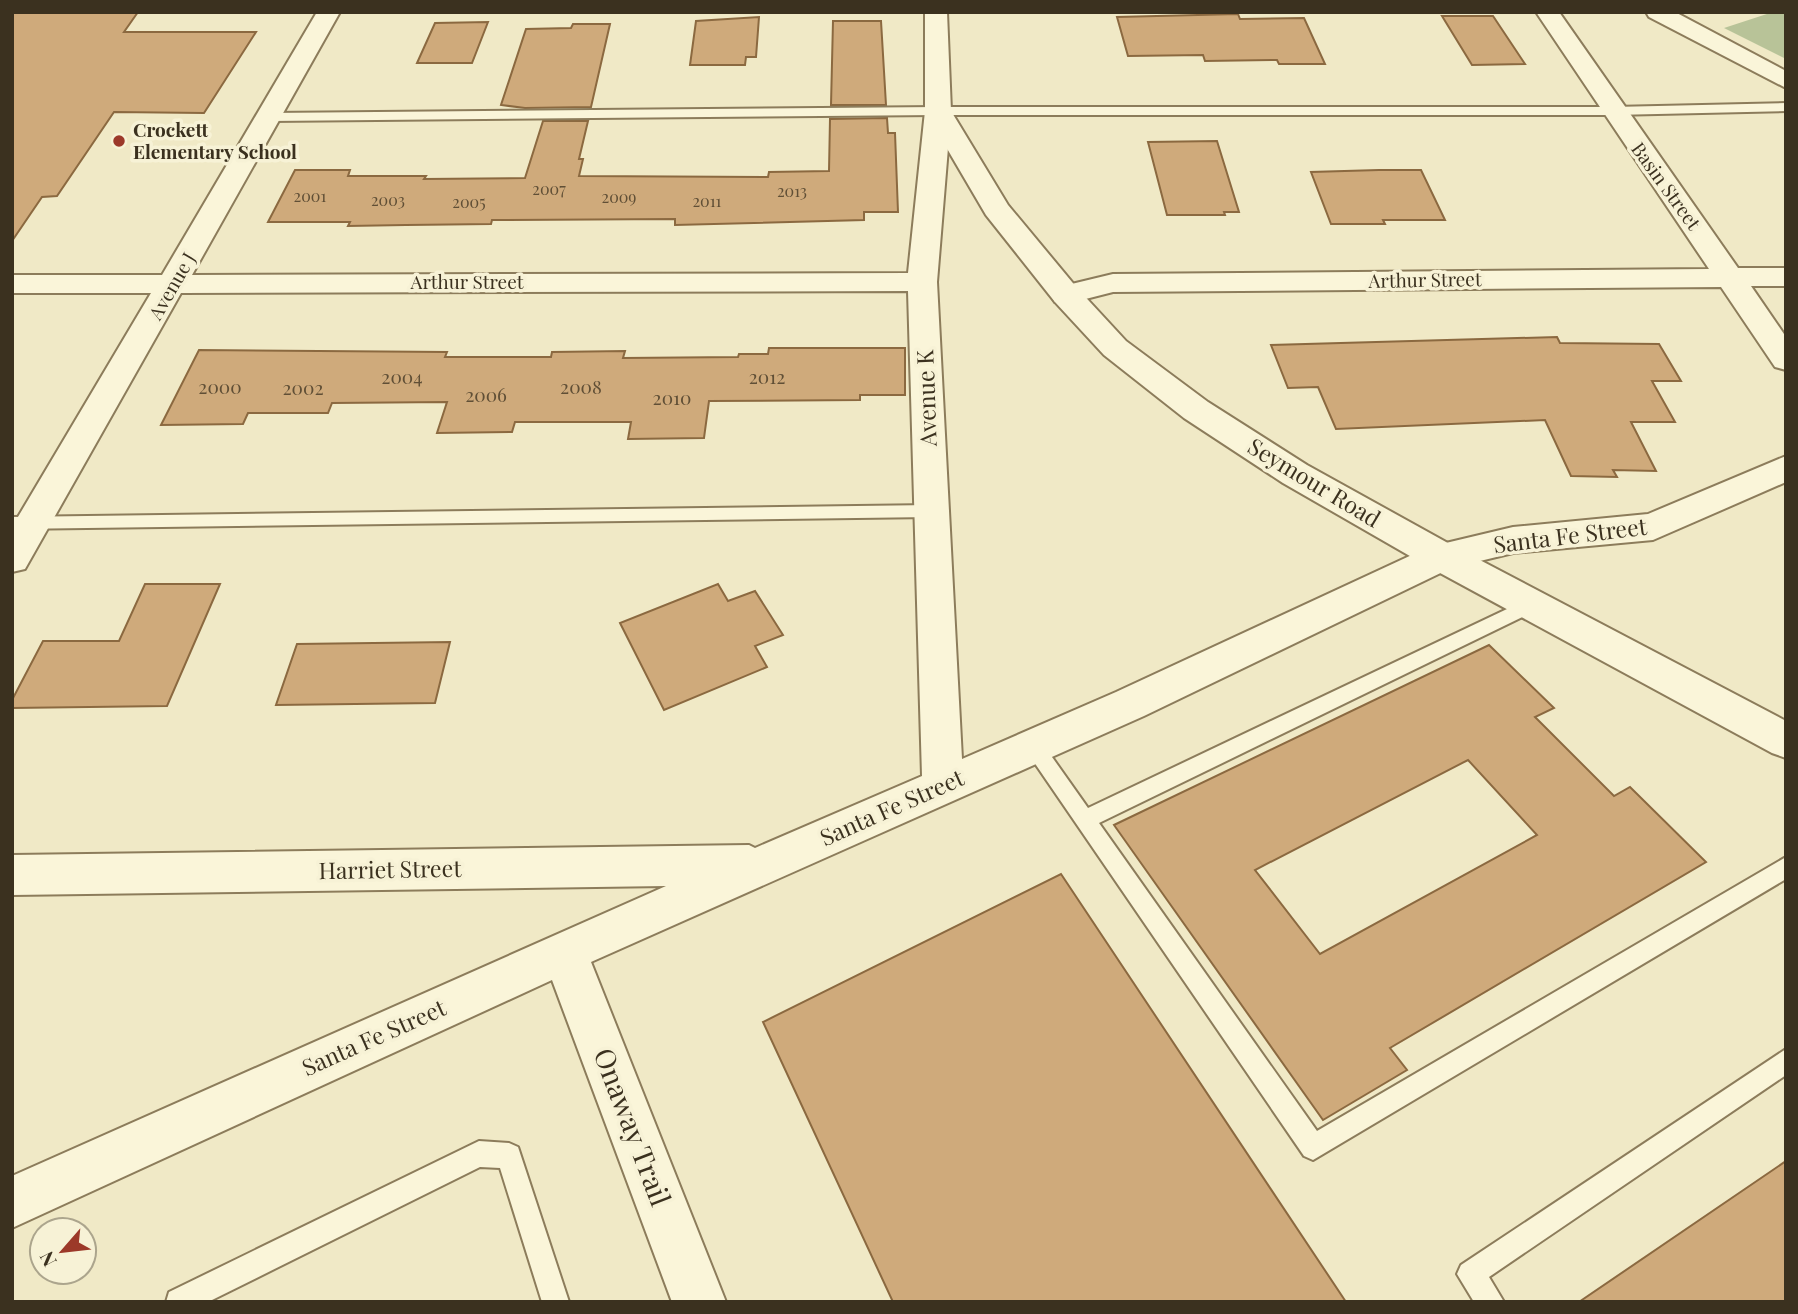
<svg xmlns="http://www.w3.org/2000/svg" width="1798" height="1314" font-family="'Playfair Display',serif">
<rect width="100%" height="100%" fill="#f0e9c6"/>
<!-- cemetery -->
<polygon fill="#b8c398" points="1773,12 1786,12 1786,59 1724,28"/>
<!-- building -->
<g fill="#cfaa7b" stroke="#8b6940" stroke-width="2" fill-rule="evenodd">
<polygon points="12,12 138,12 124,32 256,32 204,113 114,112 57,196 42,197 12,241"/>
<polygon points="1238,14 1240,19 1304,18 1325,64 1279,64 1277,60 1205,61 1203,55 1128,56 1117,17"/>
<polygon points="1442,16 1493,16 1525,64 1472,65"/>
<polygon points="759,17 756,57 746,57 745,65 690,65 696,21"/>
<polygon points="833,21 881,21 886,105 831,105"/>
<polygon points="488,22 472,63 417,63 435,23"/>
<polygon points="573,24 610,24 591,107 525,108 501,105 526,29 571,28"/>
<polygon points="887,118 888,133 895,133 898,212 864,212 864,220 675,225 675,219 492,220 491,224 406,225 348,226 350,222 268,222 295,170 350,170 348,176 426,176 424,179 525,178 543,121 588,121 579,159 583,159 579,176 768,177 769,172 829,171 830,119"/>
<polygon points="1217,141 1239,212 1224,212 1225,215 1167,215 1148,142"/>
<polygon points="1379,170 1421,170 1445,220 1383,220 1385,224 1331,224 1311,172"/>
<polygon points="1557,337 1560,343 1659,344 1681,381 1652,381 1675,422 1631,422 1656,471 1613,470 1617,477 1571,476 1545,420 1336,429 1318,387 1288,388 1271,345"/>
<polygon points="769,348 905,348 905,395 860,395 860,400 709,401 704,438 628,439 631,422 515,422 512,432 437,433 447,402 332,403 328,413 248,413 243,424 161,425 199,350 447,352 445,357 551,357 552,352 625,351 623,358 738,357 739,354 768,354"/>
<polygon points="145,584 220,584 167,706 12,708 12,700 43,641 119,641"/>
<polygon points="718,584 728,601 755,591 783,635 755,646 767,667 664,710 620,623"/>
<polygon points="450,642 435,703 276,705 297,644"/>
<path d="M1489 645 1554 708 1535 717 1614 796 1630 787 1706 862 1390 1048 1407 1070 1323 1120 1114 825ZM1468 760 1537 835 1320 954 1255 870Z"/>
<polygon points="1061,874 1346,1302 893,1302 763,1022"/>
<polygon points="1786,1161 1786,1302 1579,1302"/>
</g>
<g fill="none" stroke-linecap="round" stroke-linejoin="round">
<defs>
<g id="service">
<polygon points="1786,103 1786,111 1613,115 938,115 270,121 264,117 270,113 938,107 1613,107"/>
<polygon points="932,505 938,507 941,511 938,515 932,517 12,529 12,517"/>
<polygon points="1530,598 1537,600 1539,605 1537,610 1099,823 1317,1131 1786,857 1786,879 1313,1160 1304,1156 1023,746 1026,740 1033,737 1040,740 1088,808"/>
<polygon points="1786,1049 1786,1075 1489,1277 1504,1302 1474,1302 1457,1274 1461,1265"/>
<polygon points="479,1141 509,1143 518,1147 569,1302 542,1302 500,1168 480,1167 208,1302 166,1302 169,1292"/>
</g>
<g id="minor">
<polygon points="317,12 340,12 192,275 908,273 925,111 929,106 938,103 947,106 951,111 937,282 962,759 1116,692 1429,547 1513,527 1648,514 1786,456 1786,482 1653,540 1513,553 1451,568 1144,716 591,962 726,1302 672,1302 552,980 12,1228 12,1176 666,886 12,895 12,855 749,845 755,848 922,776 908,291 181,293 25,569 12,572 12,527 151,293 12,293 12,275 162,275"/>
<polygon points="1536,12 1559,12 1738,268 1786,268 1786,286 1751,286 1786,337 1786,370 1775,367 1721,287 1113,292 1066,304 1055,302 1051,295 1055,288 1113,274 1709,269"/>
<polygon points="1646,12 1675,12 1786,71 1786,88 1649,17"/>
</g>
<polygon id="tertiary" points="925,12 947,12 951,111 1008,205 1077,288 1126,341 1208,402 1307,465 1455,547 1786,721 1786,758 1772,753 1429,567 1283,483 1184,418 1104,355 1055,302 986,215 925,111"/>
</defs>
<!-- service casing -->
<use href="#service" stroke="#8c7c5b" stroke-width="4"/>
<!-- minor casing -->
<use href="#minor" stroke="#8c7c5b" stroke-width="4"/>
<!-- tertiary casing -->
<use href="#tertiary" stroke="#8c7c5b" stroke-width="4"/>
<!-- service -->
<use href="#service" fill="#faf5d9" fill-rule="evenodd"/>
<!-- minor -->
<use href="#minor" fill="#faf5d9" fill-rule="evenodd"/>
<!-- tertiary -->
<use href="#tertiary" fill="#faf5d9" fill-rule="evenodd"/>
</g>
<!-- markers -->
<circle fill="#9c3929" stroke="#f7f2d6" stroke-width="2.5" cx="119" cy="141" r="7"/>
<g text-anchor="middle" stroke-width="7" stroke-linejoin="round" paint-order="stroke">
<!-- far-number labels -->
<g font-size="16" fill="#604f36">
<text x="549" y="195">2007</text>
<text x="792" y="197">2013</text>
<text x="310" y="202">2001</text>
<text x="619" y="203">2009</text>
<text x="388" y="206">2003</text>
<text x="707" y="207">2011</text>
<text x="469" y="208">2005</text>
</g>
<!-- far-poi labels -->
<g font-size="19" font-weight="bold" fill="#3b311f" stroke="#f7f2d6" text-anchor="start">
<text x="133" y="137">Crockett<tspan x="133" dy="22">Elementary School</tspan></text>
</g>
<!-- far-street labels -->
<g font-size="19" fill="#3b311f" stroke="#f7f2d6">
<text transform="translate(1666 186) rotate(54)" y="7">Basin Street</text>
<text transform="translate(1425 280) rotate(-1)" y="7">Arthur Street</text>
<text x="467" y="289">Arthur Street</text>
<text transform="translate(172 286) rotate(-60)" y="7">Avenue J</text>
</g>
<!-- number labels -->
<g font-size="19" fill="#604f36">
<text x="402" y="384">2004</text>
<text x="767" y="384">2012</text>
<text x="220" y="394">2000</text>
<text x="581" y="394">2008</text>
<text x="303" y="395">2002</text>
<text x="486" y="402">2006</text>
<text x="672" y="405">2010</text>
</g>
<!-- street labels -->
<g font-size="23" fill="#3b311f" stroke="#f7f2d6">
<text transform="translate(927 398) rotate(-92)" y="8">Avenue K</text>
<text transform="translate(1314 483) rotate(31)" y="8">Seymour Road</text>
<text transform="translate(1570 536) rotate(-7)" y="8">Santa Fe Street</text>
<text transform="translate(892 808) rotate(-24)" y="8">Santa Fe Street</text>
<text transform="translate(390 870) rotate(-1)" y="8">Harriet Street</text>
<text transform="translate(374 1038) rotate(-24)" y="8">Santa Fe Street</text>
</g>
<!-- near-street labels -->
<g font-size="28" fill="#3b311f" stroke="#f7f2d6">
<text transform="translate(632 1127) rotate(69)" y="10">Onaway Trail</text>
</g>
</g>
<!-- border -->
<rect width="1798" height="1314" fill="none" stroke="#3b311f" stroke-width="28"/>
<!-- north arrow -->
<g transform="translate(63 1251) rotate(242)"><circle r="33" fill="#f7f2d6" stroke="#aca58d" stroke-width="2"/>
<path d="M0-5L12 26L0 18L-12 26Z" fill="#9c3929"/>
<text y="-10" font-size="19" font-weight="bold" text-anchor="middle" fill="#3b311f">N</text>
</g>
</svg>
